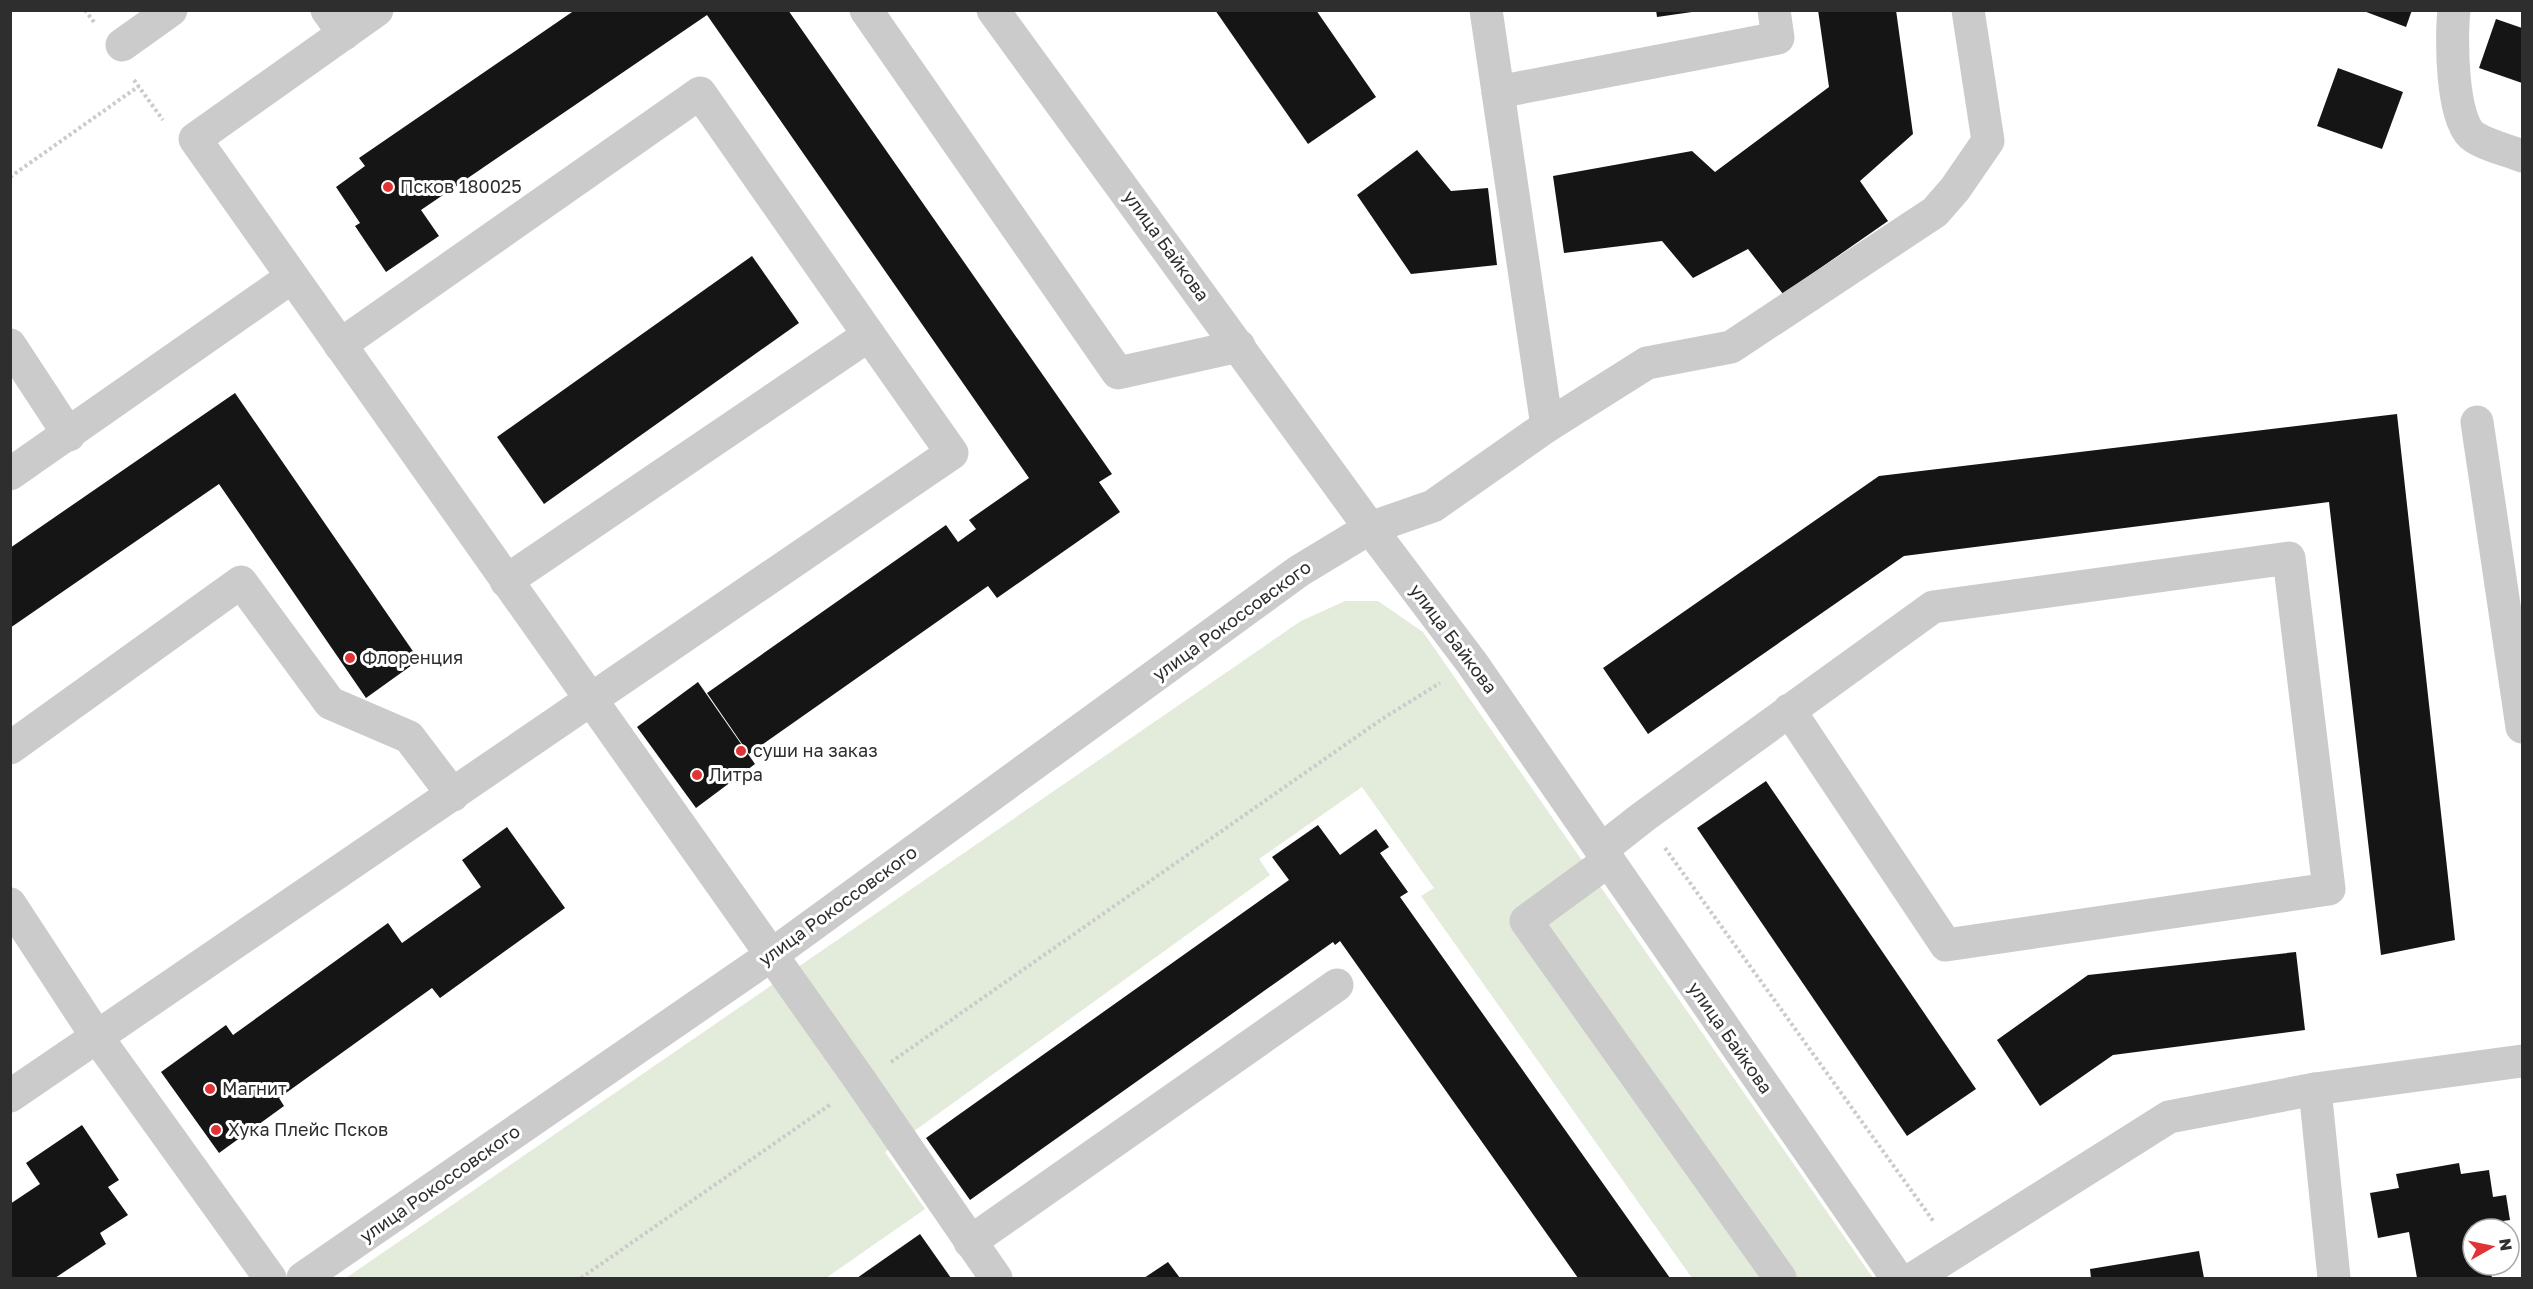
<svg xmlns="http://www.w3.org/2000/svg" width="2533" height="1289" font-family="'Golos Text',sans-serif">
<rect width="100%" height="100%" fill="#fff"/>
<!-- green -->
<polygon fill="#e3ebdb" points="1345,601 1378,601 1423,632 1873,1278 1692,1278 1421,896 1434,888 1362,787 1259,859 1270,875 885,1152 925,1209 826,1278 346,1278 1301,621"/>
<!-- building -->
<g fill="#151515">
<polygon points="575,10 788,10 1112,474 1099,482 1120,512 997,598 988,586 749,754 707,693 946,525 958,542 976,529 969,520 1029,478 707,15 421,210 439,236 386,272 355,226 360,223 336,187 365,166 359,158"/>
<polygon points="1215,10 1316,10 1376,97 1308,144"/>
<polygon points="1656,10 1692,10 1692,12 1657,17"/>
<polygon points="1818,10 1896,10 1913,134 1860,181 1888,221 1783,294 1748,249 1693,278 1662,241 1564,253 1553,176 1692,151 1715,172 1829,87"/>
<polygon points="2361,10 2412,10 2406,27"/>
<polygon points="2496,19 2522,28 2522,83 2479,68"/>
<polygon points="2338,68 2403,92 2382,149 2317,126"/>
<polygon points="1417,150 1451,191 1488,188 1497,265 1411,274 1357,195"/>
<polygon points="752,256 799,323 544,504 497,437"/>
<polygon points="235,393 419,660 366,698 219,484 10,628 10,548"/>
<polygon points="2397,414 2455,940 2381,955 2329,502 1904,556 1648,734 1603,668 1879,476"/>
<polygon points="698,682 755,764 696,808 637,727"/>
<polygon points="1766,781 1976,1089 1907,1136 1697,828"/>
<polygon points="1318,825 1340,855 1376,829 1389,847 1380,853 1408,892 1400,897 1670,1278 1578,1278 1340,941 1335,945 1333,942 970,1200 926,1138 1289,880 1272,857"/>
<polygon points="507,827 565,908 440,998 432,988 279,1098 284,1106 219,1153 161,1072 226,1025 233,1035 388,923 402,943 481,887 462,860"/>
<polygon points="2296,952 2305,1030 2113,1055 2040,1106 1997,1040 2088,975"/>
<polygon points="82,1125 119,1180 108,1187 128,1215 100,1233 106,1244 55,1278 10,1278 10,1204 40,1184 26,1163"/>
<polygon points="2459,1163 2461,1174 2489,1170 2493,1197 2506,1195 2510,1220 2482,1224 2483,1229 2473,1229 2473,1265 2490,1265 2492,1278 2417,1278 2409,1232 2378,1238 2370,1193 2399,1188 2396,1174"/>
<polygon points="920,1234 951,1278 857,1278"/>
<polygon points="2199,1251 2204,1278 2091,1278 2090,1269"/>
<polygon points="1168,1262 1180,1278 1144,1278"/>
</g>
<g fill="none" stroke-linecap="round" stroke-linejoin="round">
<!-- path -->
<g stroke="#cbcbcb" stroke-width="4" stroke-dasharray="3 3" stroke-linecap="butt">
<polyline points="85,10 94,22"/>
<polyline points="134,80 163,120"/>
<polyline points="10,177 139,86"/>
<polyline points="1665,848 1934,1222"/>
<polyline points="891,1062 1382,719 1440,683"/>
<polyline points="581,1278 831,1104"/>
</g>
<!-- minor -->
<g stroke="#cbcbcb" stroke-width="33">
<polyline points="327,10 344,34"/>
<polyline points="377,10 195,139 862,1083 996,1278"/>
<polyline points="866,10 1118,373 1239,346"/>
<polyline points="993,10 1370,528 1472,663 1897,1278"/>
<polyline points="1486,10 1498,92 1778,38 1774,10"/>
<path d="M2454 10C2451 36 2451 123 2474 137 2488 146 2507 150 2522 156"/>
<polyline points="122,45 171,10"/>
<polyline points="10,345 69,435"/>
<polyline points="340,345 700,93 869,335"/>
<polyline points="2477,422 2522,727"/>
<polyline points="1547,426 1647,363 1731,347 1935,212 1955,189 1988,141 1968,10"/>
<polyline points="10,474 292,277"/>
<polyline points="10,748 241,582 330,703 409,737 453,795"/>
<polyline points="1601,850 1643,817 1933,607 2289,558 2329,889 1946,945 1789,710"/>
<polyline points="1608,861 1526,921 1780,1278"/>
<polyline points="10,904 97,1037 270,1278"/>
<polyline points="2315,1089 2334,1278"/>
<polyline points="10,1096 952,453 869,335 506,581"/>
<polyline points="970,1242 1337,985"/>
<polyline points="303,1278 770,956 1299,571 1370,528 1433,506 1547,426 1498,92"/>
<polyline points="1914,1278 2169,1117 2315,1089 2522,1061"/>
</g>
</g>
<!-- markers -->
<g fill="#e13335" stroke="#fff" stroke-width="2">
<circle cx="388" cy="187" r="6"/>
<circle cx="350" cy="658" r="6"/>
<circle cx="741" cy="751" r="6"/>
<circle cx="697" cy="775" r="6"/>
<circle cx="210" cy="1089" r="6"/>
<circle cx="216" cy="1130" r="6"/>
</g>
<g text-anchor="middle" stroke-width="6" stroke-linejoin="round" paint-order="stroke">
<!-- poi labels -->
<g font-size="18" fill="#2e2e2e" stroke="#fff" text-anchor="start">
<text x="400" y="193">Псков 180025</text>
<text x="362" y="664">Флоренция</text>
<text x="753" y="757">суши на заказ</text>
<text x="709" y="781">Литра</text>
<text x="222" y="1095">Магнит</text>
<text x="228" y="1136">Хука Плейс Псков</text>
</g>
<!-- street labels -->
<g font-size="18" fill="#2e2e2e" stroke="#fff">
<text transform="translate(1166 246) rotate(54)" y="6">улица Байкова</text>
<text transform="translate(1232 621) rotate(-36)" y="6">улица Рокоссовского</text>
<text transform="translate(1453 639) rotate(53)" y="6">улица Байкова</text>
<text transform="translate(838 906) rotate(-36)" y="6">улица Рокоссовского</text>
<text transform="translate(1730 1038) rotate(55)" y="6">улица Байкова</text>
<text transform="translate(440 1184) rotate(-35)" y="6">улица Рокоссовского</text>
</g>
</g>
<!-- border -->
<rect width="2533" height="1289" fill="none" stroke="#2e2e2e" stroke-width="24"/>
<!-- north arrow -->
<g transform="translate(2491 1247) rotate(81)"><circle r="28" fill="#ffffff" stroke="#ababab" stroke-width="1.5"/>
<path d="M0-4.5L10 22L0 15L-10 22Z" fill="#e13335"/>
<text y="-9" font-size="16" font-weight="bold" text-anchor="middle" fill="#2e2e2e">N</text>
</g>
</svg>
